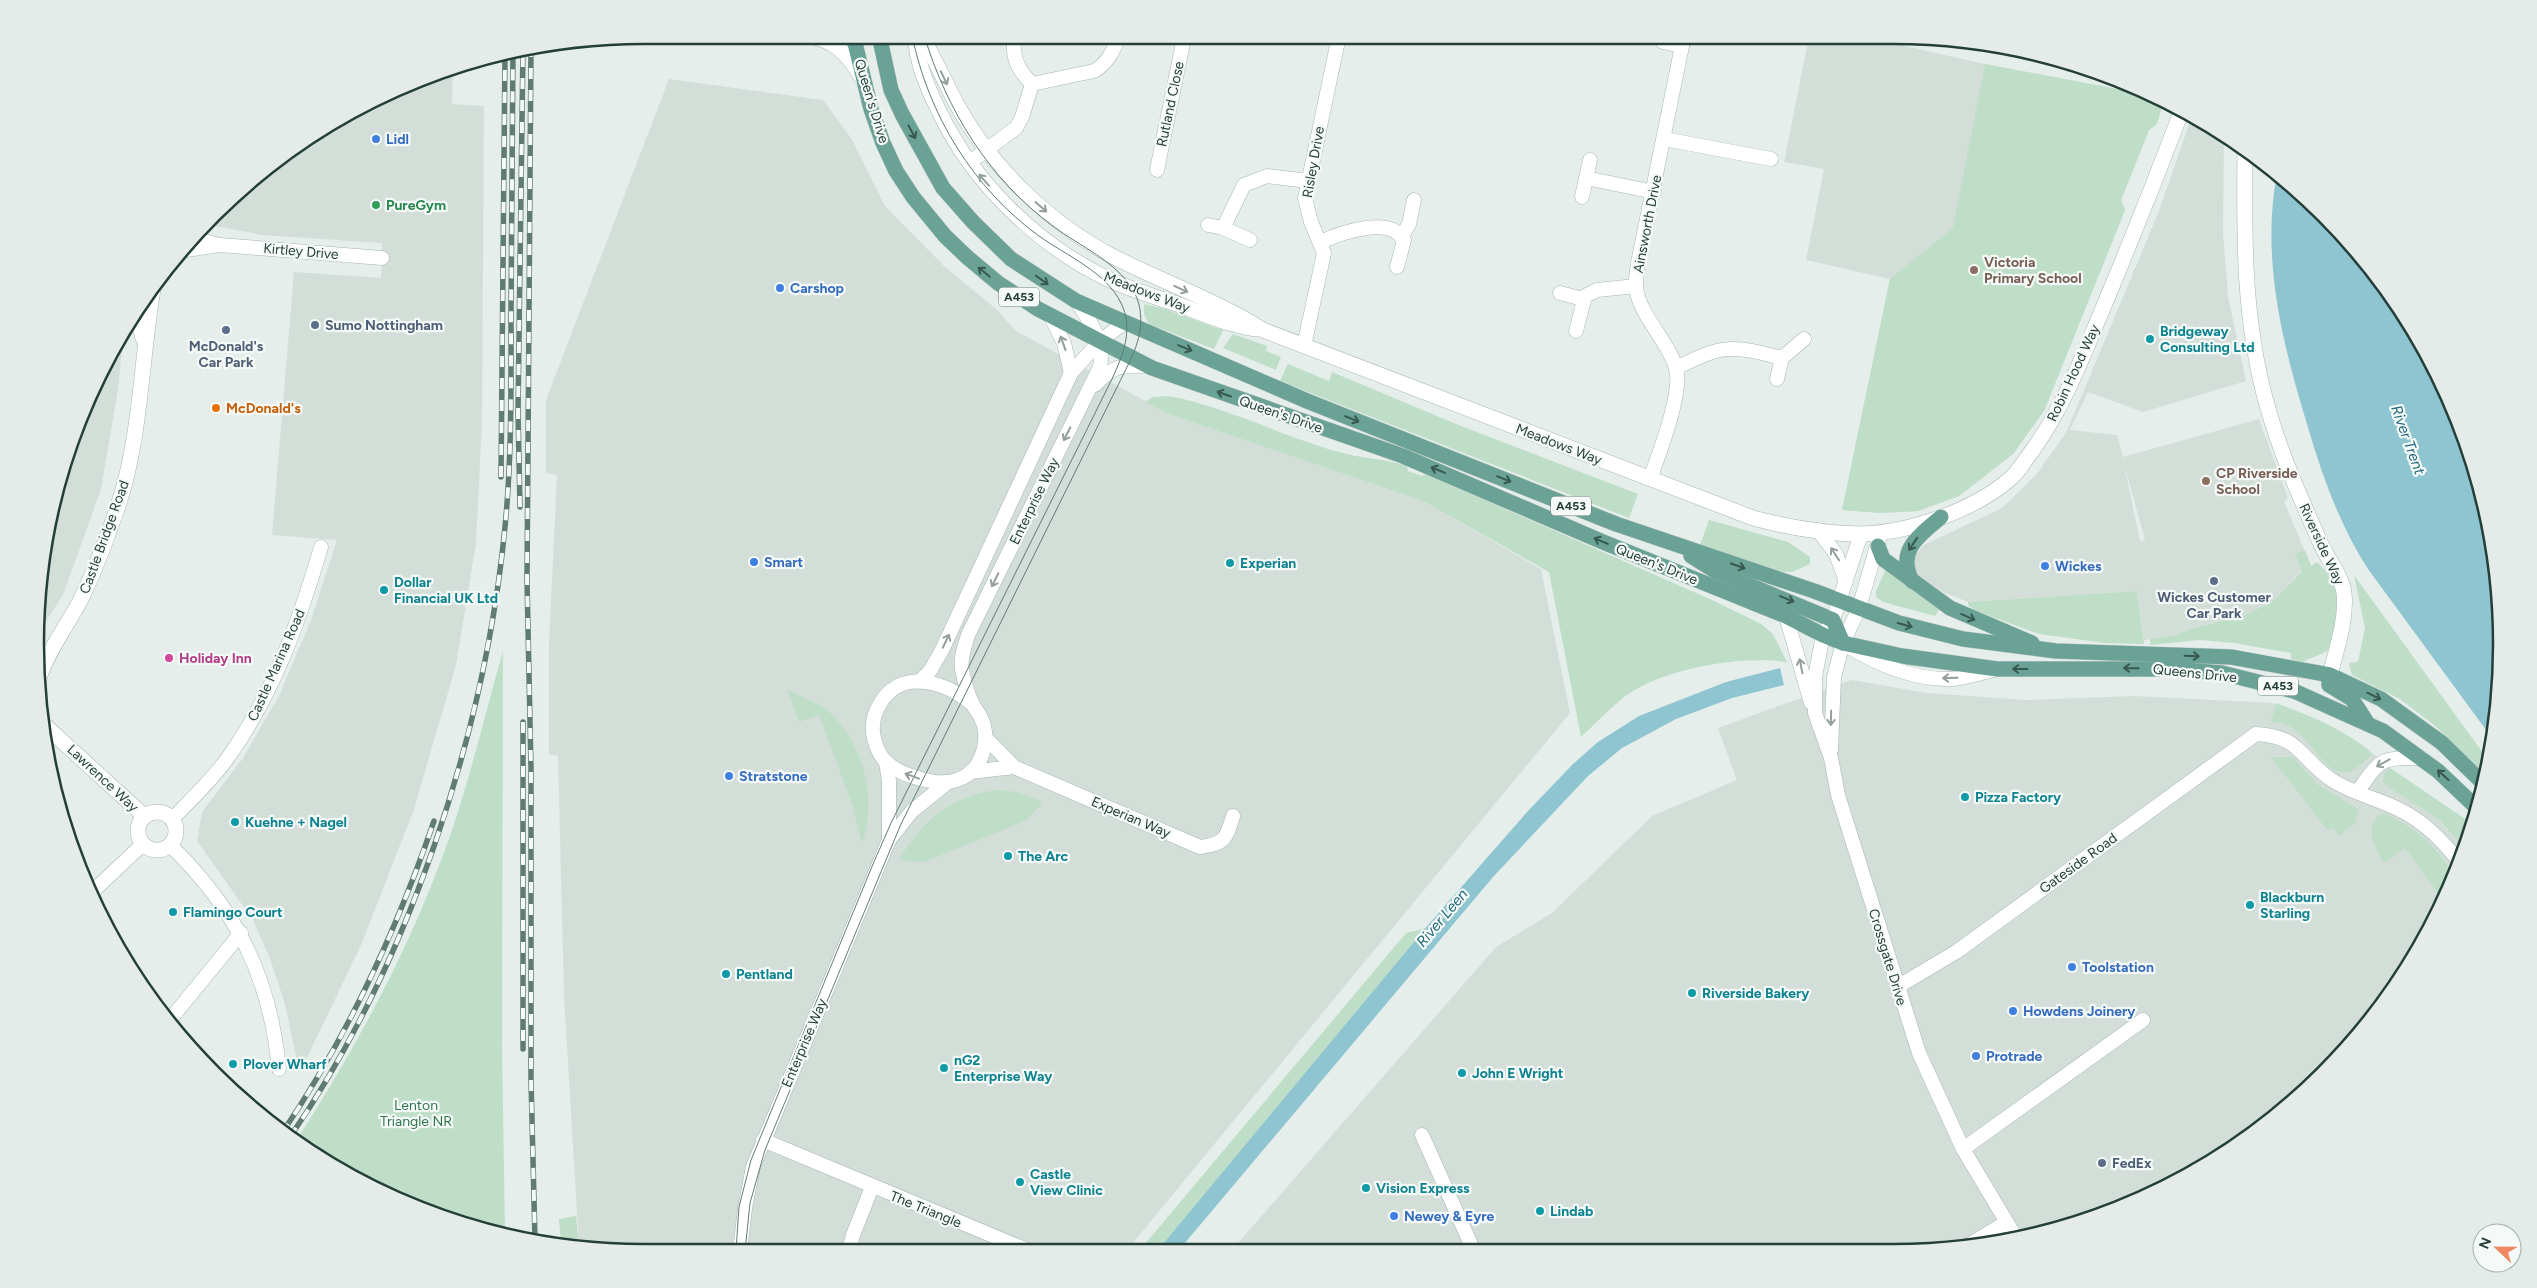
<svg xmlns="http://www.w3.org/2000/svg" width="2537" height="1288" font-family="Figtree,sans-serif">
<rect width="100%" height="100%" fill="#e5eeea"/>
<!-- built -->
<g fill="#d3ded9" fill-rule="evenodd">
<polygon points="1809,36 1860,36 1985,64 2164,99 2157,124 2149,130 2121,200 2125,210 2044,411 2013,454 1959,496 1918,511 1881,513 1842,510 1890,279 1806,260 1824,169 1784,162"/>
<polygon points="444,69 453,69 452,104 484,106 482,424 476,543 456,665 414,809 362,943 302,1068 298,1066 285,1004 269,956 253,920 197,841 202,812 243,758 279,696 311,620 337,540 272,535 294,272 381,278 382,243 262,235 210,225 210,221 273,161 340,116"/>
<polygon points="669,79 823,100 851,138 885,206 945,267 996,309 1016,331 1171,415 1423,501 1541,569 1570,713 1127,1250 604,1252 579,1248 564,995 558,756 549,754 549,644 557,475 546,473 546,400"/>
<path d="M2192 116 2224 136 2223 232 2228 296 2246 381 2143 412 2088 392 2070 430 2117 435 2123 457 2259 419 2288 498 2284 502 2311 566 2302 570 2272 602 2242 616 2190 629 2176 635 2144 640 2137 591 1968 602 1943 592 1919 576 1914 567 1915 555 1924 545 2002 508 2036 475 2066 433 2159 211ZM2124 464 2145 540 2141 541H2140Z"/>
<polygon points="124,330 118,390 101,489 63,595 37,635 36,604 47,525 81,411"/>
<polygon points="1851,680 1927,693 2026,700 2134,696 2273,703 2320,722 2363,745 2390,768 2465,819 2472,826 2439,913 2376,1015 2264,1127 2126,1207 1973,1248 1232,1250 1496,947 1552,913 1652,816 1737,780 1718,728"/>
</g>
<!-- green -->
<g fill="#bedec8">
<polygon points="1985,64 2160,97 2164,99 2157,124 2149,130 2121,200 2125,210 2044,411 2013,454 1959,496 1918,511 1881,513 1842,510 1890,279 1953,228"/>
<polygon points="1144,304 1165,309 1223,330 1214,349 1149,324 1144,314"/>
<polygon points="1233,334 1267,346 1266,351 1281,357 1276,370 1223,348"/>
<polygon points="1288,364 1329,381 1332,372 1456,424 1638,494 1629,518 1280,381"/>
<path d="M1169 396C1231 408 1287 439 1347 454 1367 459 1388 459 1407 466L1408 471 1422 476 1426 474 1712 600 1761 624 1773 634 1787 662C1741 655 1663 668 1624 697 1609 709 1595 724 1581 737L1549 572 1423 501 1171 415 1145 402 1153 397Z"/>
<polygon points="1709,520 1788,542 1810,557 1810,564 1792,572 1784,572 1700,545"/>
<polygon points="2305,550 2311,566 2317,562 2335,581 2339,610 2328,651 2302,662 2291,659 2291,653 2234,643 2200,640 2150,645 2150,639 2176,635 2190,629 2242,616 2272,602 2302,571 2295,554"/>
<polygon points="1886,569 1940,608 1935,616 1883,602 1876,597 1876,591"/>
<polygon points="2354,575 2488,760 2486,774 2433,724 2400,699 2352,675 2349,663 2358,662 2365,628"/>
<polygon points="2137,591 2144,644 2105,643 2039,634 1976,611 1968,605 1968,602"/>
<path d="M503 651 502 1046 505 1235 487 1232 375 1190 296 1141C359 1043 414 941 452 830 472 771 486 710 503 651Z"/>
<path d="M787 689C800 697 815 701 827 710 864 742 878 799 862 844L852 804 819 715 799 722Z"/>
<path d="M2276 703C2308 715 2347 730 2372 754 2365 761 2357 770 2347 772 2320 777 2306 719 2271 722Z"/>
<polygon points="2271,757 2293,757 2318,785 2358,809 2355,823 2339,836 2333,827 2328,831"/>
<polygon points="2390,768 2465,819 2472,826 2464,848 2440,820 2385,785 2383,781 2384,774"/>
<path d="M999 790 1017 792 1043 802 1027 820 924 862 899 860C921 821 953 794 999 790Z"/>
<path d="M2384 813C2422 832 2429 840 2454 874L2444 901 2405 848 2384 863C2375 849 2362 822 2384 813Z"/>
<polygon points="1427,928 1158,1250 1140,1250 1406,933"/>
<polygon points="576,1216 579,1248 561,1245 559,1219"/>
</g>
<!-- water -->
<g fill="#8fc5d1">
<path d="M2277 173 2351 242 2420 339 2470 448 2497 564 2501 684 2492 738 2368 569C2339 524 2322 475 2307 424 2282 342 2261 258 2277 173Z"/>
<polygon points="1780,668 1784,685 1732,698 1676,719 1622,748 1588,776 1493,877 1179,1250 1158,1250 1429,924 1527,812 1573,764 1598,742 1639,716 1726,682"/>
</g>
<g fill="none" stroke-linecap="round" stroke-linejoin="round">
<defs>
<g id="minor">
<path d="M1011 35C1016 41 1013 45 1014 51 1015 65 1023 75 1032 84"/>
<polyline points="1165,36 1184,38"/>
<polyline points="1663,42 1682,46"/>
<polyline points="1664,139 1771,159"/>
<path d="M970 162 1016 128 1022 117 1032 84 1094 71C1108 63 1114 50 1119 35"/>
<polyline points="1157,170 1184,38"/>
<polyline points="1586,178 1654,192"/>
<polyline points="1582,197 1590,160"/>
<polyline points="1208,225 1223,228 1250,240"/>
<polyline points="1223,228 1244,185 1267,176 1308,181"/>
<polyline points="1402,236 1409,224 1414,200"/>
<polyline points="192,237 215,244"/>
<path d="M1321 242C1340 233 1390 215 1404 240L1397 267"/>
<polyline points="180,251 220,245 382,258"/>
<polyline points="1560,293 1583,299"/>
<polyline points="1050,315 1064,343 1071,373"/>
<polyline points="1576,331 1585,296 1597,290 1636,286"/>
<polyline points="1304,346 1324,253 1311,222 1305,198 1339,36"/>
<path d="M1676 368C1724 344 1730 345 1782 358L1804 339"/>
<polyline points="1777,379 1782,358"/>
<path d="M1095 385C1114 365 1121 365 1148 366"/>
<path d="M1650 479C1659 454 1683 392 1676 368 1668 341 1643 319 1637 293 1634 284 1637 273 1638 263L1684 36"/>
<polyline points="1818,530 1836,554 1846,581"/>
<polyline points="1861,534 1833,620 1823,635 1815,677 1815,713 1831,758 1838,795 1919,1053 1963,1149 2015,1236"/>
<polyline points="1786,616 1811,703"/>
<path d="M1846 645C1878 665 1913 680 1952 679 1965 678 1980 673 1994 670"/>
<polyline points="920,681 930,671 942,650 1071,373 1100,341 1124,323"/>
<path d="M973 705C948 683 903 667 881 702 874 713 871 726 874 738 876 747 879 755 886 762 898 773 915 778 930 781 947 785 967 780 977 765 986 751 988 732 981 718 979 713 975 709 973 705 968 695 964 680 962 669 960 657 965 646 968 635L1100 367C1105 341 1090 321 1076 301"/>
<path d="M986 738 1014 767 1200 847C1225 844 1226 839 1233 816"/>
<polyline points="1831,750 1834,677 1843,643 1859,608 1879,539"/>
<polyline points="886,762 889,781 889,840"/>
<polyline points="970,772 1014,767"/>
<path d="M2357 792C2382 758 2379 758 2422 758"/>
<path d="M172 819C191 800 211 781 227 759 273 695 299 622 321 547"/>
<path d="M170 845C237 910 270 977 279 1069"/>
<polyline points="90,894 143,844"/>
<path d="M1897 987 1956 952 2256 734C2301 736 2300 759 2332 780 2353 794 2380 799 2402 811 2426 823 2442 841 2459 861"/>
<polyline points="169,1021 241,933"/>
<polyline points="1422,1135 1473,1249"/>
<polyline points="763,1140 1027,1250"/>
<polyline points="1963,1149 2143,1020"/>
<polyline points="1964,1248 2005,1223"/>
<polyline points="740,1251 745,1208 753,1167 889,840 912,811 947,783"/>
<polyline points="849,1251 853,1235 872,1187"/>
</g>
<g id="tertiary">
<path d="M807 35C837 42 846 52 862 78"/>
<path d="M916 35C915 60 928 89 939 111 972 181 1036 244 1106 278 1128 289 1153 296 1177 304 1204 314 1228 325 1257 329"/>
<path d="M921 35C934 57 944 80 956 103 990 166 1047 221 1110 255 1160 281 1215 300 1263 330L1753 518C1787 527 1825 534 1861 534 1909 533 1975 510 2011 478 2019 471 2025 460 2032 451 2061 411 2079 366 2098 320 2127 251 2155 181 2182 110"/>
<path d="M2245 149C2244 235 2243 321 2267 405 2280 452 2300 497 2320 542 2327 559 2342 575 2344 593 2347 620 2336 650 2330 675"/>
<polyline points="136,313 143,338"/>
<path d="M39 678C48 651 66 627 80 601 95 571 107 538 118 506 141 437 141 361 153 289"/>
<polyline points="40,721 144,816"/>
<circle cx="157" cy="831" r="19"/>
</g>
<g id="primary">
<polyline points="853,35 871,109 883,143 896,171 913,197 945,236 967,257 998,283 1038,309 1152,368 1403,456 1603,542 1786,616 1823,635 1843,643 1902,656 1997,669 2171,669 2222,673 2294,691 2383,731 2438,771 2478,809"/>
<polyline points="879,35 891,90 902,114 943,188 973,222 1011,259 1076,301 1307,401 1616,524 1814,591 1899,623 1963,639 2056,651 2231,657 2330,675 2381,699 2442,743 2484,784"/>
<polyline points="1878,546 1883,559 1950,608 2032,643"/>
<polyline points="1691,556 1715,571 1833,620 1843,643"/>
<path d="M1912 581C1896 550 1920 535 1941 517"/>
<polyline points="2329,682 2329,685 2352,699 2368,724"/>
</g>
</defs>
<!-- minor casing -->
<use href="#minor" stroke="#a7b6b1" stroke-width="15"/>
<!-- tertiary casing -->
<use href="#tertiary" stroke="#a7b6b1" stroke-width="16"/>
<!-- primary casing -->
<use href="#primary" stroke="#c2c9c8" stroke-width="16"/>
<!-- minor -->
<use href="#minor" stroke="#fff" stroke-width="14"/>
<!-- tertiary -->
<use href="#tertiary" stroke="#fff" stroke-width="15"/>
<!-- primary -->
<use href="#primary" stroke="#6aa295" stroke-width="15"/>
<!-- tram -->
<g stroke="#5f7b74" stroke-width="1">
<path d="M736 1251 739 1207 751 1160 873 864 891 823 1112 379C1123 355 1134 329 1121 303 1106 272 1067 256 1039 236 974 189 928 115 912 35"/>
<path d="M745 1251 750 1203 765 1150 901 824 1128 365C1140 342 1147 314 1133 290 1116 261 1079 246 1053 226 989 179 947 111 924 35"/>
</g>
<defs>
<g id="rail">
<polyline points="531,46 527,580 531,768 531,1080 535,1240"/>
<polyline points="501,477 505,52"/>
<polyline points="520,507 518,412 523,47"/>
<polyline points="523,722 523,1049"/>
<path d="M282 1133C348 1036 396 932 434 821"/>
<path d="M290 1137C408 966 485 734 505 527 512 456 511 383 511 311 512 224 512 137 513 50"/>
</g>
</defs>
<!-- rail casing -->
<use href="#rail" stroke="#5f7b74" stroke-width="5.5"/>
<!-- rail -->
<use href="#rail" stroke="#f5faf8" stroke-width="4" stroke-dasharray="11" stroke-linecap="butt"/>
</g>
<!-- one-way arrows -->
<defs><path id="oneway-shaft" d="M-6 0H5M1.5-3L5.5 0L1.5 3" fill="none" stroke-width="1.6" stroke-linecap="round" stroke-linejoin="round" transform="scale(1.25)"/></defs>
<g stroke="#929f9c">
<use href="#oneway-shaft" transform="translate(944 78) rotate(65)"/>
<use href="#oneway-shaft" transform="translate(984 180) rotate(-131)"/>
<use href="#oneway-shaft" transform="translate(1041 207) rotate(41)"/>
<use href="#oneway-shaft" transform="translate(1181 289) rotate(24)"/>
<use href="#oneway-shaft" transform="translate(1063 343) rotate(-110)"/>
<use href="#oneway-shaft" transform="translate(1067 434) rotate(117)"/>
<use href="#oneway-shaft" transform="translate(1835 554) rotate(-123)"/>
<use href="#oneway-shaft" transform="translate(995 580) rotate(116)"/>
<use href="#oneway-shaft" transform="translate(946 641) rotate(-65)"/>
<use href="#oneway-shaft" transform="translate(1801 666) rotate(-101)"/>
<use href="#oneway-shaft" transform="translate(1950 678) rotate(179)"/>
<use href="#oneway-shaft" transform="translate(1831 718) rotate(91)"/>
<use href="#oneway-shaft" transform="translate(2383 763) rotate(151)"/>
<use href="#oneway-shaft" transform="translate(912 776) rotate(-160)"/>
</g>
<g stroke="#365850">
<use href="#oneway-shaft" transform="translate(912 132) rotate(62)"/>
<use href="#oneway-shaft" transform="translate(984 272) rotate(-141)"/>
<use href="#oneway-shaft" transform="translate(1042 280) rotate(35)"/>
<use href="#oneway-shaft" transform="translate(1185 348) rotate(22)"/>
<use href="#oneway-shaft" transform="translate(1224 394) rotate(-161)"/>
<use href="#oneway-shaft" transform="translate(1352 419) rotate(22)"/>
<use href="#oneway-shaft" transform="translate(1438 470) rotate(-158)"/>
<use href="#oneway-shaft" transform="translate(1504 479) rotate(22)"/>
<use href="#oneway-shaft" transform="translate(1601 541) rotate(-157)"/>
<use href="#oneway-shaft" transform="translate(1913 544) rotate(123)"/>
<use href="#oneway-shaft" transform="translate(1738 566) rotate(19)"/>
<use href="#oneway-shaft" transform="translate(1787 599) rotate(22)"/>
<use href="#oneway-shaft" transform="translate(1968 617) rotate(24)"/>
<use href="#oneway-shaft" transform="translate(1905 625) rotate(16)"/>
<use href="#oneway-shaft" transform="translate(2192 656) rotate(2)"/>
<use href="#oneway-shaft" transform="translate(2131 668) rotate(-179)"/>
<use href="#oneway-shaft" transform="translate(2020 669) rotate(180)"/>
<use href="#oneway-shaft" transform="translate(2374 696) rotate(26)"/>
<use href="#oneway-shaft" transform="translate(2443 775) rotate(-138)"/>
</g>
<!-- markers -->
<g fill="#3f7fe0" stroke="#f5faf8" stroke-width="2">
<circle cx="376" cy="139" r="5"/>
<circle cx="780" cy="288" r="5"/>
<circle cx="754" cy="562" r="5"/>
<circle cx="2045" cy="566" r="5"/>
<circle cx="729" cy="776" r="5"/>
<circle cx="2072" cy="967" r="5"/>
<circle cx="2013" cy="1011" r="5"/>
<circle cx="1976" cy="1056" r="5"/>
<circle cx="1394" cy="1216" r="5"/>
</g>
<circle fill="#2e9e5b" stroke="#f5faf8" stroke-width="2" cx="376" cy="205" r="5"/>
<g fill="#8d6e63" stroke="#f5faf8" stroke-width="2">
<circle cx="1974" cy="270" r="5"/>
<circle cx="2206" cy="481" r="5"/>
</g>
<g fill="#5c6f8a" stroke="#f5faf8" stroke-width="2">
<circle cx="315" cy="325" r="5"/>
<circle cx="226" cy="330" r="5"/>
<circle cx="2214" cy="581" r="5"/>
<circle cx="2102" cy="1163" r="5"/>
</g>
<g fill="#0f9aa8" stroke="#f5faf8" stroke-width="2">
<circle cx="2150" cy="339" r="5"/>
<circle cx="1230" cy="563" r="5"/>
<circle cx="384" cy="590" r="5"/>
<circle cx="1965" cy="797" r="5"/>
<circle cx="235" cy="822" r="5"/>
<circle cx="1008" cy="856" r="5"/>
<circle cx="2250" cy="905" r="5"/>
<circle cx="173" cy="912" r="5"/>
<circle cx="726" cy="974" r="5"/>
<circle cx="1692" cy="993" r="5"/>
<circle cx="233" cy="1064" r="5"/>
<circle cx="944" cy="1068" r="5"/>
<circle cx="1462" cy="1073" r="5"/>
<circle cx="1020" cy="1182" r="5"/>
<circle cx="1366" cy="1188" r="5"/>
<circle cx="1540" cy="1211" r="5"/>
</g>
<circle fill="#e8710a" stroke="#f5faf8" stroke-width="2" cx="216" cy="408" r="5"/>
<circle fill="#d1479c" stroke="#f5faf8" stroke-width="2" cx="169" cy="658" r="5"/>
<g text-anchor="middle" stroke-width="4.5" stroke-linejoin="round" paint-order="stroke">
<!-- shield labels -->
<g fill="#f5faf8" stroke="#637772" stroke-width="1">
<rect x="999" y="287.5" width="40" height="19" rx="4"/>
<rect x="1551" y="496.5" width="40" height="19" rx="4"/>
<rect x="2258" y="676.5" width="40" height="19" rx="4"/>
</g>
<g font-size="12" font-weight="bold" fill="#243f39">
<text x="1019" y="301">A453</text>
<text x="1571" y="510">A453</text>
<text x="2278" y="690">A453</text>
</g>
<!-- street labels -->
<g font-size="14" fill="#243f39" stroke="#f5faf8">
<text transform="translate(872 101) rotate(73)" y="5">Queen's Drive</text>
<text transform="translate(1170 104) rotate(-78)" y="5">Rutland Close</text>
<text transform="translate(1313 162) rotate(-80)" y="5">Risley Drive</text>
<text transform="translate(1647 224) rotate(-79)" y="5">Ainsworth Drive</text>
<text transform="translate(301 251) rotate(5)" y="5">Kirtley Drive</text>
<text transform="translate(1147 292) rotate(21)" y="5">Meadows Way</text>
<text transform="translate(2073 373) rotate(-65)" y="5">Robin Hood Way</text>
<text transform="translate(1281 414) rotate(19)" y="5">Queen's Drive</text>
<text transform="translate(1559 444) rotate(21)" y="5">Meadows Way</text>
<text transform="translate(1034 501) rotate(-64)" y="5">Enterprise Way</text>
<text transform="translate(104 537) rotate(-70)" y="5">Castle Bridge Road</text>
<text transform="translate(2322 544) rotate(65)" y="5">Riverside Way</text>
<text transform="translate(1657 564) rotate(22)" y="5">Queen's Drive</text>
<text transform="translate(276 665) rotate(-66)" y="5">Castle Marina Road</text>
<text transform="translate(2195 673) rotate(6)" y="5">Queens Drive</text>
<text transform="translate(103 778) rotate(43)" y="5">Lawrence Way</text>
<text transform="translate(1131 817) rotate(23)" y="5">Experian Way</text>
<text transform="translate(2078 863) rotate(-36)" y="5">Gateside Road</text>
<text transform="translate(1888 957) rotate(73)" y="5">Crossgate Drive</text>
<text transform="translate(804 1043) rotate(-67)" y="5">Enterprise Way</text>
<text transform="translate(926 1209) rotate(22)" y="5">The Triangle</text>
</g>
<!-- shop labels -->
<g font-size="14" font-weight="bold" fill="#366cbe" stroke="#f5faf8" text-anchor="start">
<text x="386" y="144">Lidl</text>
<text x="790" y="293">Carshop</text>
<text x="764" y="567">Smart</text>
<text x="2055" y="571">Wickes</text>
<text x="739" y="781">Stratstone</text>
<text x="2082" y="972">Toolstation</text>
<text x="2023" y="1016">Howdens Joinery</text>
<text x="1986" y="1061">Protrade</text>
<text x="1404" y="1221">Newey &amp; Eyre</text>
</g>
<!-- leisure labels -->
<g font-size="14" font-weight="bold" fill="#27864d" stroke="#f5faf8" text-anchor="start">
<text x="386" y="210">PureGym</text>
</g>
<!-- education labels -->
<g font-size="14" font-weight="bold" fill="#785e54" stroke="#f5faf8" text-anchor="start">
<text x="1984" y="267">Victoria<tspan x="1984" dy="16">Primary School</tspan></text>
<text x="2216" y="478">CP Riverside<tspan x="2216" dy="16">School</tspan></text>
</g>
<!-- service labels -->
<g font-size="14" font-weight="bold" fill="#4e5e75" stroke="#f5faf8" text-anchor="start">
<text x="325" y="330">Sumo Nottingham</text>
<text x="226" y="351" text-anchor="middle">McDonald's<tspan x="226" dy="16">Car Park</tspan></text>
<text x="2214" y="602" text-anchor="middle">Wickes Customer<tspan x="2214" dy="16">Car Park</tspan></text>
<text x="2112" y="1168">FedEx</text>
</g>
<!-- culture labels -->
<g font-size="14" font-weight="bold" fill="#0d838f" stroke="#f5faf8" text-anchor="start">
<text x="2160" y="336">Bridgeway<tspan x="2160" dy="16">Consulting Ltd</tspan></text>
<text x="1240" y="568">Experian</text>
<text x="394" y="587">Dollar<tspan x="394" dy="16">Financial UK Ltd</tspan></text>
<text x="1975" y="802">Pizza Factory</text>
<text x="245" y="827">Kuehne + Nagel</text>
<text x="1018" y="861">The Arc</text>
<text x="2260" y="902">Blackburn<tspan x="2260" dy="16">Starling</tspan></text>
<text x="183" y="917">Flamingo Court</text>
<text x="736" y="979">Pentland</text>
<text x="1702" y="998">Riverside Bakery</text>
<text x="954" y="1065">nG2<tspan x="954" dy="16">Enterprise Way</tspan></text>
<text x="243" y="1069">Plover Wharf</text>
<text x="1472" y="1078">John E Wright</text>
<text x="1030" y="1179">Castle<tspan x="1030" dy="16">View Clinic</tspan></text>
<text x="1376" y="1193">Vision Express</text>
<text x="1550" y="1216">Lindab</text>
</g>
<!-- food labels -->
<g font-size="14" font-weight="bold" fill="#c56008" stroke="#f5faf8" text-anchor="start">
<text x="226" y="413">McDonald's</text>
</g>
<!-- hotel labels -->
<g font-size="14" font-weight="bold" fill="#b23c85" stroke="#f5faf8" text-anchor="start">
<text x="179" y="663">Holiday Inn</text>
</g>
<!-- park labels -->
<g font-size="14" fill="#2f764c" stroke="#f5faf8">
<text x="416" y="1110">Lenton<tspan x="416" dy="16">Triangle NR</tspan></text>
</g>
<!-- water labels -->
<g font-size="15" font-style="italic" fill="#1f697b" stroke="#f5faf8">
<text transform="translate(2408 440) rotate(70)" y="5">River Trent</text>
<text transform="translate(1442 918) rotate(-50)" y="5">River Leen</text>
</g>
</g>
<!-- crop -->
<path d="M0 0H2537V1288H0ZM644 44H1893A600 600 0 0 1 2493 644V644A600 600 0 0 1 1893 1244H644A600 600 0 0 1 44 644V644A600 600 0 0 1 644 44Z" fill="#e4ebe9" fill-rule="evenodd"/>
<path fill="none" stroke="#243f39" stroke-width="2.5" d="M644 44H1893A600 600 0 0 1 2493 644V644A600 600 0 0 1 1893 1244H644A600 600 0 0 1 44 644V644A600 600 0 0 1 644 44Z"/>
<!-- north arrow -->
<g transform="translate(2497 1248) rotate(292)"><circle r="24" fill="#f5faf8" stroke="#a1afac"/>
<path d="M0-4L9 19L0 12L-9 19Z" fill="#ef8862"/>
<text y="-8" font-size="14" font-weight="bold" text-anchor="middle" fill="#243f39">N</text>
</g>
</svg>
